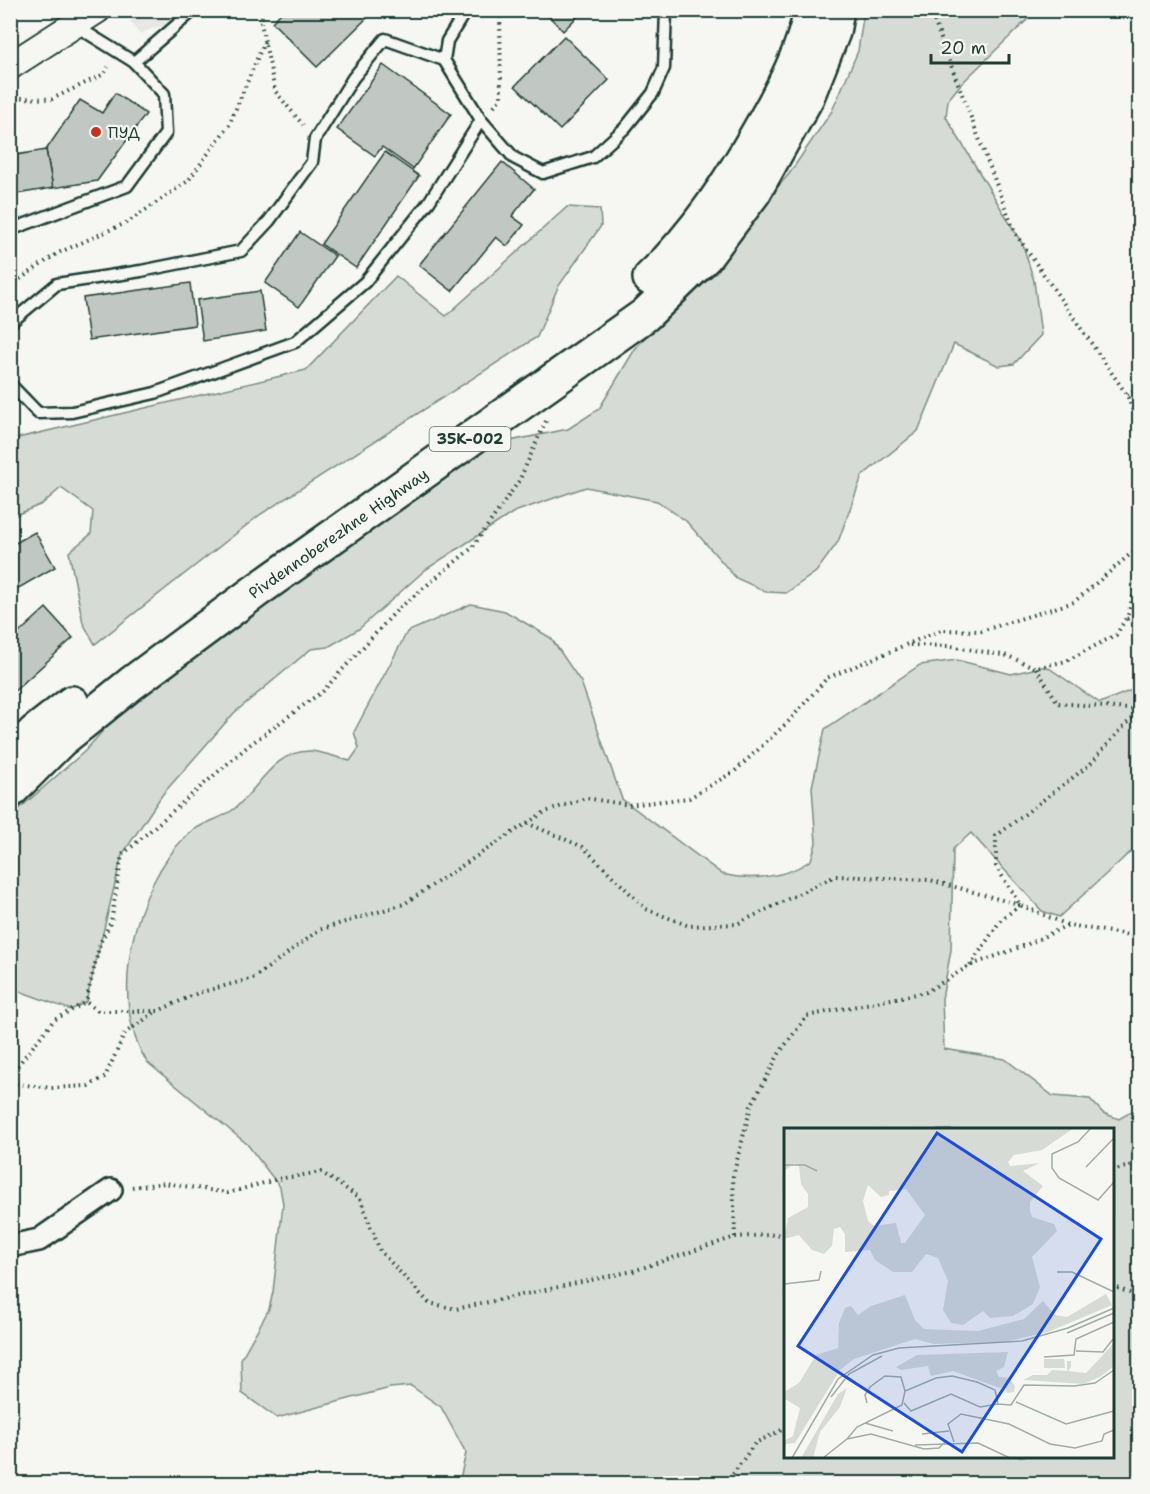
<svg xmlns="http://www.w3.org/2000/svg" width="1150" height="1494" font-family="'Shantell Sans',sans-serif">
<rect width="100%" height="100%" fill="#f6f6f2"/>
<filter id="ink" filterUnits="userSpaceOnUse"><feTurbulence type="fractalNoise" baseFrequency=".0167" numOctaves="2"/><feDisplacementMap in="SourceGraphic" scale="12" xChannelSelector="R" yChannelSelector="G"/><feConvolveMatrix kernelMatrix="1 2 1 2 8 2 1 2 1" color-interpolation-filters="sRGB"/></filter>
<g filter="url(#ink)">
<!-- built -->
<polygon fill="#e6e8e4" points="135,11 186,11 179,19 139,34 131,22"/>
<!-- green -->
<g fill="#d6dbd6" stroke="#7a8c85" stroke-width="1.5" fill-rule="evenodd">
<polygon points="864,11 1033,11 1032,15 960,85 948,100 946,117 1023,245 1034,281 1041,335 1014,364 999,366 954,344 918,431 862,476 838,542 816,572 786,593 767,592 736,578 686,521 657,501 586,487 514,512 425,570 359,629 328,647 311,649 234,713 162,795 122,855 86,1002 71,1010 11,988 10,817 85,751 147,681 486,446 568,429 599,409 635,349 789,174 832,111 858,51"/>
<polygon points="567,207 600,209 601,226 558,287 537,337 261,514 95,644 83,623 69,552 91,534 93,511 61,488 42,504 11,517 11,458 18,438 306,370 396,276 446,316"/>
<path d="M471 604 505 611 551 638 581 682 622 799 722 874C750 881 787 878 811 860L816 843 812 787 825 729 920 665 957 660 1011 674 1046 666 1100 703 1139 687V847L1128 854 1059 917 1042 911 971 833 953 849 951 950 942 999 944 1049 1005 1059 1053 1096 1090 1099 1103 1113 1119 1119 1139 1107V1483H459L466 1453 441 1407 411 1386 390 1388 277 1418 242 1393 241 1359 269 1309 273 1292 283 1204 280 1187 247 1144 147 1062C106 998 135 886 187 835 199 823 220 820 234 809 259 789 273 750 311 751 324 752 338 758 350 761L359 748 354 732 407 632ZM786 1130H1112V1456H786Z"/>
</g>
<!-- building -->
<g fill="#c1c8c3" stroke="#1f3d34" stroke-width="1.5">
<polygon points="284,10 375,10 317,67 272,22"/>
<polygon points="543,10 584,10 563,31"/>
<polygon points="564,36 609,80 560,130 515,86"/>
<polygon points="383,65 451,114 413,169 382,147 375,156 337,129"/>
<polygon points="115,93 146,114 97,181 53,188 46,150 80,100 102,113"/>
<polygon points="46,150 53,188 10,195 10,156"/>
<polygon points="385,152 419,176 356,268 321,244"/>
<polygon points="502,162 534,189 512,216 524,225 507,246 496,237 452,291 419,265"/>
<polygon points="300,232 335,256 299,307 265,283"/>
<polygon points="190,283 195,325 89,340 83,298"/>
<polygon points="260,291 266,331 203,341 197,300"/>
<polygon points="35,532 55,567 10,593 10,546"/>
<polygon points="46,608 73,638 10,695 10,641"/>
</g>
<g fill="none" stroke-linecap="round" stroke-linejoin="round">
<defs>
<g id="service">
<polyline points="134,62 194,10"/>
<polyline points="481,120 514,158 543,173 593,157 625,128 653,93 664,68 666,10"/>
<polyline points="10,230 127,186 166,133 164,94 134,62 76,26"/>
<polyline points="10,323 57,284 141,271 241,251 269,221 312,162 315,139 353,78 385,39 444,60"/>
<polyline points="10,384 38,413 72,412 155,393 295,342 365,282 429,202 481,120 444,60 447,41 466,10"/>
</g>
<polyline id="minor" points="10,1246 39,1240 111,1190"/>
<polyline id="tertiary" points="10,66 97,10"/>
<g id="trunk">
<path d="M650 278C697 233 731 181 763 124 783 89 804 50 811 10"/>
<polyline points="10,758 35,732 72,703"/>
<polyline points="10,791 60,741 132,683 256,591 645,315 705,257 754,192 807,97 833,32 837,10"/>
</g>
</defs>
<!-- service casing -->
<use href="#service" stroke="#1f3d34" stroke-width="15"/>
<!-- minor casing -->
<use href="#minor" stroke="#1f3d34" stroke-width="26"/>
<!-- tertiary casing -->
<use href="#tertiary" stroke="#1f3d34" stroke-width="30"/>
<!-- trunk casing -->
<use href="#trunk" stroke="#1f3d34" stroke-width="38"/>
<!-- path -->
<g stroke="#1f3d34" stroke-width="4" stroke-dasharray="1.5 4.5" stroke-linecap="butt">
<polyline points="263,10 261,23 275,91 303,125"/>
<polyline points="930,10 1015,233 1127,395 1140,430"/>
<polyline points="10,102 20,98 52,99 104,74 108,67"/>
<polyline points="494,106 501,98 500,10"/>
<polyline points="10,286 58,253 128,222 188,181 229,125 265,40"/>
<polyline points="1127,395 1140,386"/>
<polyline points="546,421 519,481 472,548 397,610 323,691 248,746 122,855 111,922 100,943 86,1002 98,1011 158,1011 198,993 254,978 319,930 404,904 527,823 583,847 646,909 689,926 737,924 835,876 930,880 1020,905"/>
<polyline points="1127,619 1140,614"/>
<polyline points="910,645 950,646 1008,656 1036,668 1066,661 1116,635 1128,615 1140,569"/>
<polyline points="1036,668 1058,703 1128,709 1140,707"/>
<polyline points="1140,709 1088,766 996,836 996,866 1020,905 1068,925 1140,937"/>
<polyline points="1140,764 1140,773"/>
<polyline points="527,823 545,812 586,798 629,805 689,798 735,771 789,721 827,678 941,630 981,631 1074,602 1140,546"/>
<polyline points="970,966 1000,921 1020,905"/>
<polyline points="10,1075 54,1020 86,1002"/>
<polyline points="10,1083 51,1088 88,1086 105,1077 125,1033 157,1011"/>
<polyline points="1112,1171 1140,1163"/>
<polyline points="132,1187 165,1183 228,1193 278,1179 321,1172 360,1198 380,1251 429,1303 456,1309 633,1271 735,1237 786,1234"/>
<polyline points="735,1237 733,1176 751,1106 780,1052 807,1016 926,992 969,966 1026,945 1068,925"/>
<polyline points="1112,1286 1140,1297"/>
<polyline points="726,1484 755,1443 786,1428"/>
</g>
<!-- service -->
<use href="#service" stroke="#f6f6f2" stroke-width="10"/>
<!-- minor -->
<use href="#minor" stroke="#f6f6f2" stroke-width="21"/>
<!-- tertiary -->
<use href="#tertiary" stroke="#f6f6f2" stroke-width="26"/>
<!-- trunk -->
<use href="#trunk" stroke="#f6f6f2" stroke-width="33"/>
</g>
</g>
<!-- markers -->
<circle fill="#c8321e" stroke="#f6f6f2" stroke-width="2" cx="96" cy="132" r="6"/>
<g text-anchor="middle" stroke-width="4.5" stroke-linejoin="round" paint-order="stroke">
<!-- shield labels -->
<rect fill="#f6f6f2" stroke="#60746d" stroke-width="1.5" x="429.5" y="427" width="81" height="24" rx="4.5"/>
<g font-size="15" font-weight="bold" fill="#1f3d34">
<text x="470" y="444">35К-002</text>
</g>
<!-- poi labels -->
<g font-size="16" fill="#1f3d34" stroke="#f6f6f2" text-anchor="start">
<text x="108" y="138">ПУД</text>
</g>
<!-- street labels -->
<g font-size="16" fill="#1f3d34" stroke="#f6f6f2">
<text transform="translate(338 533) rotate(-35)" y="6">Pivdennoberezhne Highway</text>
</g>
</g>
<!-- overview -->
<g transform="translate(784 1128)">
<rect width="330" height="330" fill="#f6f6f2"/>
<path d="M0 0H290L258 22 230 27 224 34 226 38 256 35 239 43 259 58 246 74V83L248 89 270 96 273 103 248 129 256 159 249 176 229 188 206 190 199 183 179 197 167 195 159 182 164 153 154 130 142 126 128 144H109L91 132 86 122 61 124V106L56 99 50 101 48 118 40 126 28 122 15 107 0 111 4 90 24 79V66L17 56 15 38 11 35 0 43ZM84 57 97 69 105 67V63L122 61 141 87 121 115H117L112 95 90 98 84 93 79 73ZM322 166 328 177 264 204 220 214 150 216 131 211 70 231 56 242 11 315 2 316 0 330V313L9 308 16 280 1 271 0 264 15 255 32 227 54 220 55 195 61 180 67 178 74 187 87 178 121 167 131 192 140 201 194 203 240 191 259 173 271 187 283 189ZM330 215V238L316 249 299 256 239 252 249 247H263L268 242 283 243V233H287V239L284 243 302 245ZM224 224 220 239 212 243 215 249 225 250 231 258 230 264 223 265 221 257 216 260 169 243 147 248 144 238 117 242 112 239 133 227ZM260 231H280L281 240H260ZM63 260 56 279 36 304 29 330H17L54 266Z" fill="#d6dbd6" fill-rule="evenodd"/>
<path fill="none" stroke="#a0aca6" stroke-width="1.5" d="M307 0 294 14 268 26V40L275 50 314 72 330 54M0 37H21L33 43M302 39 330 10M273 144H288L330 164M0 156 35 152 37 143M283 205 330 185M292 223 319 224 329 211M260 229 290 227 292 211 330 194M47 269 65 246 98 228M232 274 282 296 330 283M83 275 81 267 86 259 101 248 117 249 121 263M120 275 127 283 167 266 196 279 214 276M81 295 109 303M138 306 165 303M63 311 73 299 118 277 121 263 152 250 168 248 193 254 211 262 214 276 227 277 240 257 290 258 311 255 330 242M170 314 164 296 177 286 225 296 266 316 291 320 318 313 320 306 330 302M131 317 194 315 226 330M8 330 54 251 89 227 115 220 238 213 284 200 330 180M39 330 63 311 87 306 140 321 155 320 161 314"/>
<path fill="#1d4ed8" fill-opacity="0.15" stroke="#1d4ed8" stroke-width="3" d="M153 5 317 111 178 324 14 218Z"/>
<rect width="330" height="330" fill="none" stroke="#1f3d34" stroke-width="3"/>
</g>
<!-- margin -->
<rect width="1150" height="1494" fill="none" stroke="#f6f6f2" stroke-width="36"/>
<rect x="18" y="18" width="1114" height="1458" fill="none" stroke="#1f3d34" stroke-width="2" filter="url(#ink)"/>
<!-- scale -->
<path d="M931 54v9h78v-9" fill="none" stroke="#1f3d34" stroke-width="3"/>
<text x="940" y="54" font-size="18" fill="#1f3d34" stroke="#f6f6f2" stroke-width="4.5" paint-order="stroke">20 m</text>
</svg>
